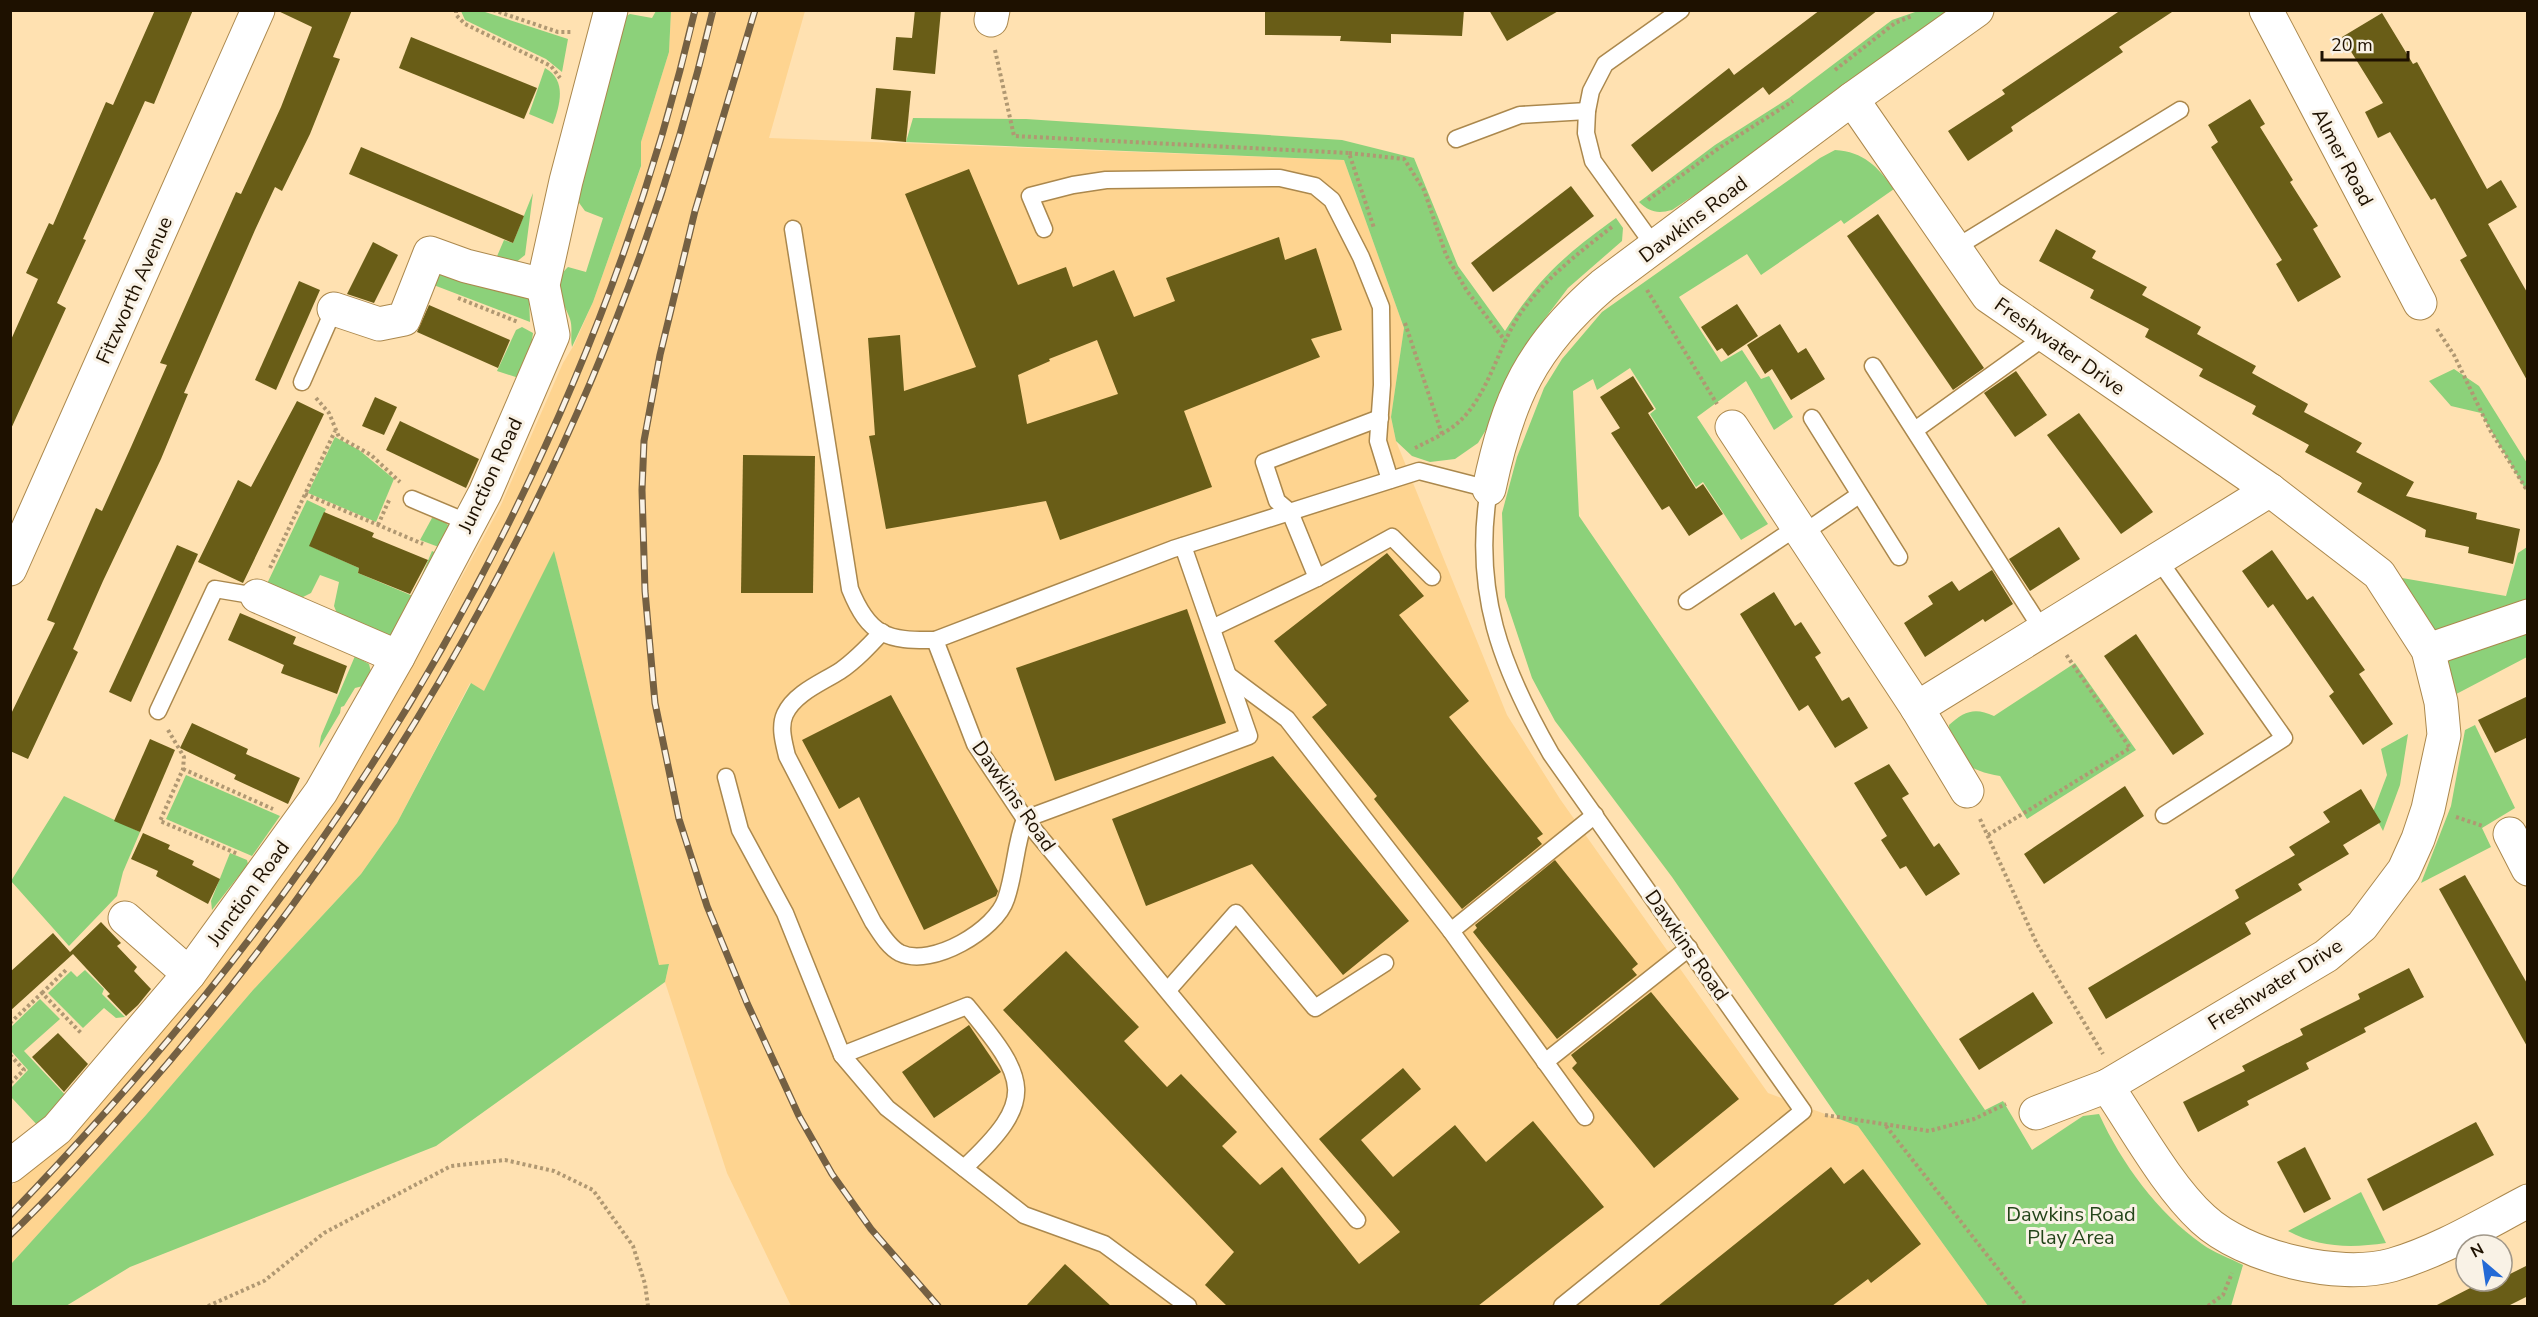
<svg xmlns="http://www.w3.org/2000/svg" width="2538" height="1317" font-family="'Nunito Sans',sans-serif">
<rect width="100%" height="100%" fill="#ffe1b1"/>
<!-- built -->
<polygon fill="#fed490" points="671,11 805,11 769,138 1344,160 1404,328 1391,417 1396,441 1507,715 1560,799 1768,1093 1858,1126 1988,1306 791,1306 727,1173 665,982 669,965 659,966 554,552 484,692 470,683 397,823 361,874 253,990 146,1115 11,1264 10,1188 181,1001 351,767 434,628 501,505 563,363 574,345 593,302 641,167 641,142 669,52"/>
<!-- green -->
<g fill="#8cd17a">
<polygon points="461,11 482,11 568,39 562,72 546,59 465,20"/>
<path d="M656 11H671L669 52 641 142V166L593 302 572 347C570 338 573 328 570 319 564 301 548 286 568 267L586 272 603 218 585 211 577 200 624 17 630 14 652 18Z"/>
<path d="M1918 11H1961L1755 155 1672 210C1657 214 1650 212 1639 202L1715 145 1789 98 1892 20Z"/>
<path d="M545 68C567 80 560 105 553 124L529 114Z"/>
<path d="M913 118 1026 119 1342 140 1414 158 1458 266 1505 331C1538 278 1566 254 1616 218L1623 228 1622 241 1568 288 1534 333 1519 359 1495 415 1478 443 1455 459 1430 462 1412 456 1396 441 1391 417 1404 328 1344 160 906 142Z"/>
<path d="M1835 150C1864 152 1877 166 1894 189L1844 224 1841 220 1761 275 1747 254 1679 297 1721 362 1742 350 1761 379 1769 376 1793 417 1774 430 1746 381 1697 417 1768 524 1741 540 1703 482 1696 487 1650 414 1656 409 1630 368 1597 390 1593 379 1573 391 1579 516 1985 1110 2003 1101 2032 1150 2083 1116 2099 1114C2122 1164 2157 1212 2202 1244 2214 1253 2230 1258 2243 1265L2231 1306H1988L1858 1126 1839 1119 1672 877 1555 721 1532 678 1505 597 1502 513 1517 457 1544 388 1562 359 1602 312 1820 158Z"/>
<polygon points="533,193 525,255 515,263 495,261 504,240 513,243"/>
<polygon points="442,272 529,298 530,322 431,284"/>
<polygon points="522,327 533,333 530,355 522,379 497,371 516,330"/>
<polygon points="2454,369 2479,386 2527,463 2527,492 2481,413 2451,406 2429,381"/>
<polygon points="335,437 359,450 394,479 376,522 308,493"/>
<polygon points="307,500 326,509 310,546 359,568 358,573 413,596 432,551 441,555 394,640 338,616 334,606 339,582 320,575 311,593 299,599 264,590"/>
<polygon points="432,518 441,519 449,526 444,549 420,540"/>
<polygon points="2527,547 2527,657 2441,702 2379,574 2506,596 2518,553"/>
<polygon points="554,551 659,965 669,964 665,982 436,1146 130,1267 66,1306 11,1306 11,1264 146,1115 253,990 361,874 397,823 471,683 484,691"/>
<polygon points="355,656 369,664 371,672 367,685 355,688 344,706 341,707 340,713 319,748 321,736"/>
<path d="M2075 663 2136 750 2027 819 2000 776C1968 771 1950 758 1949 725 1964 711 1975 707 1994 716Z"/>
<polygon points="2475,725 2515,808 2482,828 2491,847 2421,883 2451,806 2465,730"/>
<polygon points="2408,734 2400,785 2383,831 2373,812 2387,775 2381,749"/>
<polygon points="186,775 280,816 252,856 166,819"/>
<polygon points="64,796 140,832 123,872 117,896 69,946 11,881"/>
<polygon points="230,853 247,860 248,864 212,910 211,901"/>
<polygon points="85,970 104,989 102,994 125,1017 116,1018 104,1008 83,1028 48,993 71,971 77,977"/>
<polygon points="40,999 60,1019 24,1051 70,1100 40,1128 11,1097 11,1088 28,1070 11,1051 11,1027"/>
<path d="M2361 1192 2386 1243C2352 1248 2319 1248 2288 1231Z"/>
</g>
<!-- building -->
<g fill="#695d17" fill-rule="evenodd">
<polygon points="155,10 193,10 154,104 145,101 83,239 86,240 57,303 66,308 10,431 10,342 38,279 26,273 49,223 53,225 106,102 113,105"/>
<polygon points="276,10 352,10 333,57 340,59 310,134 282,191 275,187 255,230 184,393 188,394 161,459 103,581 73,649 78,652 28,759 10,751 10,716 55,623 47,620 96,508 102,511 131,447 167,365 160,363 173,334 236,192 241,194 281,107 312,27"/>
<polygon points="915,10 941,10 935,74 893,70 896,37 912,38"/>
<polygon points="1265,10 1464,10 1462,36 1391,34 1391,43 1340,41 1341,36 1265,35"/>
<polygon points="1489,10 1560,10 1507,41"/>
<polygon points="1820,10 1878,10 1769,95 1763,87 1652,172 1631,145 1729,68 1734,75"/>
<polygon points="2121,10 2175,10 2119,47 2123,52 2011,127 2013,131 1968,161 1948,131 2005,94 2002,90"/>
<polygon points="2382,13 2413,64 2417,62 2487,189 2501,180 2517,207 2488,224 2528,294 2528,382 2460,260 2467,256 2435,198 2431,200 2390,132 2378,138 2365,112 2383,103 2342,37"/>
<polygon points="411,37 537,88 524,119 399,68"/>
<polygon points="876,88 911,91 906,142 871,139"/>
<polygon points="2250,99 2265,124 2260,127 2293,180 2290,182 2318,226 2313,229 2341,277 2298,302 2276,264 2282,260 2211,147 2218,142 2208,125"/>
<polygon points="361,147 524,216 513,243 349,174"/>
<path d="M969 169 1018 285 1066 267 1073 287 1114 270 1134 317 1175 301 1166 278 1279 237 1285 260 1316 248 1342 330 1311 339 1320 357 1184 411 1212 487 1060 540 1046 501 886 529 869 436 875 435 868 338 900 335 904 391 976 367 905 194ZM1097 340 1118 394 1027 424 1018 375 1050 361 1049 359Z"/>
<polygon points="1571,186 1594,216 1493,292 1471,263"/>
<polygon points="1878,214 1984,368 1953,390 1847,236"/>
<polygon points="2056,229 2096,251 2092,258 2147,287 2142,295 2201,327 2197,334 2256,366 2252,373 2308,404 2304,412 2362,443 2356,452 2414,482 2406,496 2477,513 2476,519 2520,529 2513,564 2468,553 2469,547 2425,537 2426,530 2357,492 2362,483 2305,452 2309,445 2252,414 2256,406 2199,376 2203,369 2145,337 2149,329 2090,298 2094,290 2039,261"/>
<polygon points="373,242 398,255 374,303 347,294"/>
<polygon points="299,281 320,290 276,390 255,380"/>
<polygon points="1737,304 1758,336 1728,356 1722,348 1717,351 1701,327"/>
<polygon points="429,305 510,340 498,368 417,332"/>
<polygon points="1780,324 1798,353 1806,348 1825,379 1791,400 1772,369 1765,374 1747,345"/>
<polygon points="2016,371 2047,415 2015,437 1984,393"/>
<polygon points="1633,376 1654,409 1648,413 1696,489 1703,484 1723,514 1689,536 1669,506 1662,510 1611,433 1620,428 1600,397"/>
<polygon points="375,397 397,407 384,435 362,426"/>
<polygon points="297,401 324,414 243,583 198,562 238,480 251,487"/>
<polygon points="2079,413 2153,512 2121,534 2047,435"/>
<polygon points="400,421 479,459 466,488 386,450"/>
<polygon points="743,455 815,456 813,593 741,593"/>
<polygon points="324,512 374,533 372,537 428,560 410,594 358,573 359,568 309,546"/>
<polygon points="2059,527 2080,559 2030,591 2009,559"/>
<polygon points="177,545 198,554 131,702 109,692"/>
<polygon points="2272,550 2307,600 2313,596 2365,670 2359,674 2393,724 2363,745 2329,696 2334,692 2273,604 2268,608 2242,571"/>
<polygon points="1387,553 1424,596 1399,615 1469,701 1449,717 1543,834 1537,838 1542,844 1462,909 1374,799 1377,796 1312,717 1327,705 1274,641"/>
<polygon points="1992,570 2013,604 1985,622 1983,619 1925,657 1904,623 1933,604 1928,596 1952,581 1959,591"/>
<polygon points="1774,592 1795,626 1801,622 1821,653 1815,657 1842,701 1849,697 1868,728 1835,748 1808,705 1799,711 1740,614"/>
<polygon points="1187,609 1226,723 1055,781 1016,668"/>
<polygon points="240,613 296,637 293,644 347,666 337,694 281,673 284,665 228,640"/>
<polygon points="2136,634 2204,734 2173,755 2104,656"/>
<polygon points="891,695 998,891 996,896 924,930 859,797 839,809 802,740"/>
<polygon points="2528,696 2528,737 2495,753 2478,720"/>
<polygon points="192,723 248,749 246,754 300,778 288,804 234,779 236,775 180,748"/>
<polygon points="150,739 175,750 140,832 114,821"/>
<polygon points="1273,756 1409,921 1343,975 1252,864 1146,906 1112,819"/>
<polygon points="1889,764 1909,794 1902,798 1934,847 1939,843 1960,874 1926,896 1906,866 1900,869 1881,840 1887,836 1854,783"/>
<polygon points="2125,786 2144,816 2044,884 2024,854"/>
<polygon points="2361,789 2381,822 2343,845 2349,854 2298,884 2302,890 2245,923 2251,934 2106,1019 2088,988 2239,898 2235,890 2295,855 2289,847 2330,822 2323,812"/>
<polygon points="143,833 170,845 168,849 194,861 192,865 220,879 208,904 156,876 158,871 131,859"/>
<polygon points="1555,860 1638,964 1632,969 1637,975 1557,1039 1473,932 1477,928 1475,925"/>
<polygon points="2465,875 2528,985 2528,1048 2439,889"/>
<polygon points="101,922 121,943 117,946 137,967 134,971 151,989 138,1005 126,1016 107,996 110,994 73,954 10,1011 10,972 53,933 70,952"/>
<polygon points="1066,951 1139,1027 1124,1041 1167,1087 1181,1074 1237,1132 1222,1146 1260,1185 1282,1167 1359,1264 1400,1232 1319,1139 1403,1068 1421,1089 1361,1140 1393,1177 1455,1125 1486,1162 1533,1121 1604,1207 1478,1306 1227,1306 1205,1285 1234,1252 1003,1010"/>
<polygon points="2409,968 2424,997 2364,1028 2366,1032 2306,1063 2309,1069 2247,1101 2249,1105 2198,1132 2183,1102 2245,1071 2242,1066 2303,1035 2300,1029 2360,999 2358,994"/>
<polygon points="1651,992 1739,1099 1654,1168 1572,1068 1577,1063 1571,1055"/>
<polygon points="2033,992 2053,1023 1979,1070 1959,1039"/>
<polygon points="969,1025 1001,1072 934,1118 902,1072"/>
<polygon points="58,1033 88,1064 64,1092 32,1057"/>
<polygon points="2476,1122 2494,1155 2383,1211 2367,1179"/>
<polygon points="2305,1147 2331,1199 2304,1213 2277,1162"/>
<polygon points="1831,1167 1844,1184 1863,1169 1921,1244 1871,1283 1868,1279 1832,1306 1658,1306"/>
<polygon points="1065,1264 1111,1306 1026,1306"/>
<polygon points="2528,1265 2528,1296 2508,1306 2435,1306 2484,1281 2502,1281 2502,1278"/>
</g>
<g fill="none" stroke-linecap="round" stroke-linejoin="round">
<defs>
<g id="lane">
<polyline points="1456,139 1520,115 1587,111"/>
<path d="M793 229 850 589C869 636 887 641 935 640"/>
<polyline points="1044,229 1030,196 1073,185 1106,180 1280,178 1315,186 1332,200 1361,257 1381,307 1382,385 1378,441 1390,480"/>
<polyline points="1655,247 1593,161 1586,133 1587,111 1591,91 1605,64 1681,10"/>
<polyline points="1955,248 2180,110"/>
<polyline points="1873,366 2043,631"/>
<polyline points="302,382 334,309"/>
<polyline points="1812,418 1899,557"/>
<polyline points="1915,430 2046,336"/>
<polyline points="412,499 469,523"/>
<polyline points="1802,534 1859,495"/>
<polyline points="2158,559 2284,738 2164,815"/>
<polyline points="1317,578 1290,512 1277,501 1264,462 1380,418"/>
<polyline points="1687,601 1797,527"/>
<polyline points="1212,628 1317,578 1392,537 1432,577"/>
<path d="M882 632C869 646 856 660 840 671 821 683 795 693 785 714 779 727 784 743 787 756L873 922C880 932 888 947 900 953 932 968 996 930 1006 899 1015 873 1015 845 1025 819L1249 736 1183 546"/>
<polyline points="1229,676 1287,719 1451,931 1585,1117"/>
<polyline points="158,711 215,589 257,596"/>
<polyline points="726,777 740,830 785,913 842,1055 887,1108 1024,1215 1104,1244 1188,1306"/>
<polyline points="1451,931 1595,815"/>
<polyline points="1168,990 1236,913 1315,1008 1385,963"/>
<path d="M842 1055 967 1006C1028 1080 1038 1099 964 1168"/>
<polyline points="1545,1062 1689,948"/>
<path d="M1357 1220 1025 819 975 744 935 640 1173 549 1419 471 1489 489C1472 591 1501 667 1551 754L1803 1111 1562 1306"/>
</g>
<g id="street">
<polyline points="2266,10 2420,303"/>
<polyline points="991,20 993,10"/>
<polyline points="1852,99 1988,296 2270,490 2379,574 2428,650 2441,702 2444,735 2428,809 2418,839 2404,870 2362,926 2326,956 2107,1086 2036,1113"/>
<polyline points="334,309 379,324 404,319 430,253 466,266 543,285"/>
<polyline points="1732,427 1917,708 1967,791"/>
<path d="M1489 489C1508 398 1531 347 1603 285L1852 99 1977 10"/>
<polyline points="10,569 258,10"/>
<polyline points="257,596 398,657"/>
<polyline points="2428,650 2528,616"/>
<polyline points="1917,708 2270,490"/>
<polyline points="2510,834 2528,869"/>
<polyline points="125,918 189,974"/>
<path d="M2107 1086C2135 1127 2167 1186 2203 1219 2244 1257 2338 1280 2392 1265 2440 1251 2484 1224 2528 1201"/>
<polyline points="10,1166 57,1129 189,974 321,792 398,657 485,493 553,335 543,285 566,181 611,10"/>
</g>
</defs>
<!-- lane casing -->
<use href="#lane" stroke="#ab884d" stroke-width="19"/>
<!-- street casing -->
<use href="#street" stroke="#ab884d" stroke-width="35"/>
<!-- path -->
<g stroke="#b09872" stroke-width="4" stroke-dasharray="3 3" stroke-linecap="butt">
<polyline points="456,10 456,15 465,24 551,66 560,78"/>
<polyline points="493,10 558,32 572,32"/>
<polyline points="995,50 1014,136 1349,153 1374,228"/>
<polyline points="1835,70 1895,23 1912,16"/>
<polyline points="1349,153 1404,159 1424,190 1446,255 1467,291 1506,342"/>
<polyline points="1648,200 1719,148 1793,101"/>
<polyline points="1647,290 1717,404"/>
<polyline points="458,298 518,322"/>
<polyline points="1405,323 1442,434"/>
<polyline points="2437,329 2454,355 2490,430 2528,492"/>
<polyline points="316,398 329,413 339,437 371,455 400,482"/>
<path d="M1415 448C1431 440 1449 432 1462 419 1490 390 1498 347 1520 314 1544 279 1580 252 1613 226"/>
<polyline points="305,494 423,544"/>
<polyline points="378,525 390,498"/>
<polyline points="270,568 335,431"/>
<polyline points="168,730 184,757 183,769 160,821 238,854"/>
<polyline points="183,769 273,809"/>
<polyline points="2456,817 2483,826"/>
<polyline points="1980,819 2037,944 2103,1054"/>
<polyline points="1988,835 2130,748 2065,653"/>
<polyline points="42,993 67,969"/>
<polyline points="10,1023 42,993 82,1034"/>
<polyline points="10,1055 24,1070 10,1083"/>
<polyline points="1825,1115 1929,1131 1974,1119 2006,1104"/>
<polyline points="1886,1126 2027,1306"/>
<polyline points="208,1306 264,1281 324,1233 451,1166 505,1160 554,1171 593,1190 633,1246 645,1284 648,1306"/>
<polyline points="2208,1306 2223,1295 2232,1273"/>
</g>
<!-- lane -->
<use href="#lane" stroke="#fff" stroke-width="16"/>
<!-- street -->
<use href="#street" stroke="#fff" stroke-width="33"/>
<defs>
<g id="rail">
<polyline points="755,10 695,211 660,355 644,441 642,490 645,591 655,703 679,819 707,906 747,1003 799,1116 832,1174 871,1229 938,1306"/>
<path d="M10 1215C79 1143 145 1070 207 993 436 710 612 366 695 10"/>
<path d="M10 1235C52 1195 90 1152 128 1109 403 800 618 414 713 10"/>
</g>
</defs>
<!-- rail casing -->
<use href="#rail" stroke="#746043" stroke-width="7"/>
<!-- rail -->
<use href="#rail" stroke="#f9f2e6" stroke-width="4.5" stroke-dasharray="14" stroke-linecap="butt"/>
</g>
<g text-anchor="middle" stroke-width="6" stroke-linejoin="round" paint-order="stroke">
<!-- street labels -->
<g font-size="20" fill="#1e1100" stroke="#f9f2e6">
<text transform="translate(2343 157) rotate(62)" y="7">Almer Road</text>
<text transform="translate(1693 219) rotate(-37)" y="7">Dawkins Road</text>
<text transform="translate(134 290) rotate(-66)" y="7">Fitzworth Avenue</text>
<text transform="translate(2060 346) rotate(35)" y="7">Freshwater Drive</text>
<text transform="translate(490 475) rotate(-65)" y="7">Junction Road</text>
<text transform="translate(1014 796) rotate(55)" y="7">Dawkins Road</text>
<text transform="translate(248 893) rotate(-54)" y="7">Junction Road</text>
<text transform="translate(1687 945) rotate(55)" y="7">Dawkins Road</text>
<text transform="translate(2275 984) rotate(-32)" y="7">Freshwater Drive</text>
</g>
<!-- park labels -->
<g font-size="20" fill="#234419" stroke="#f9f2e6">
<text x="2071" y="1221">Dawkins Road<tspan x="2071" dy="23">Play Area</tspan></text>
</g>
</g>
<!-- border -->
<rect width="2538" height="1317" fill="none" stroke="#1e1100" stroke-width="24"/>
<!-- north arrow -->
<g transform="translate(2484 1263) rotate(331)"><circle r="28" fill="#f9f2e6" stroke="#a1988a" stroke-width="1.5"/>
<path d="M0-4.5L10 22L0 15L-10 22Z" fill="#246ad6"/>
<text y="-9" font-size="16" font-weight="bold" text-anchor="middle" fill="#1e1100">N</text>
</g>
<!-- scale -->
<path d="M2322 51v9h86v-9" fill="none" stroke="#1e1100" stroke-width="3"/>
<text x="2331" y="51" font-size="18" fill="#1e1100" stroke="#f9f2e6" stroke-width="4.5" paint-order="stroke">20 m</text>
</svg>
